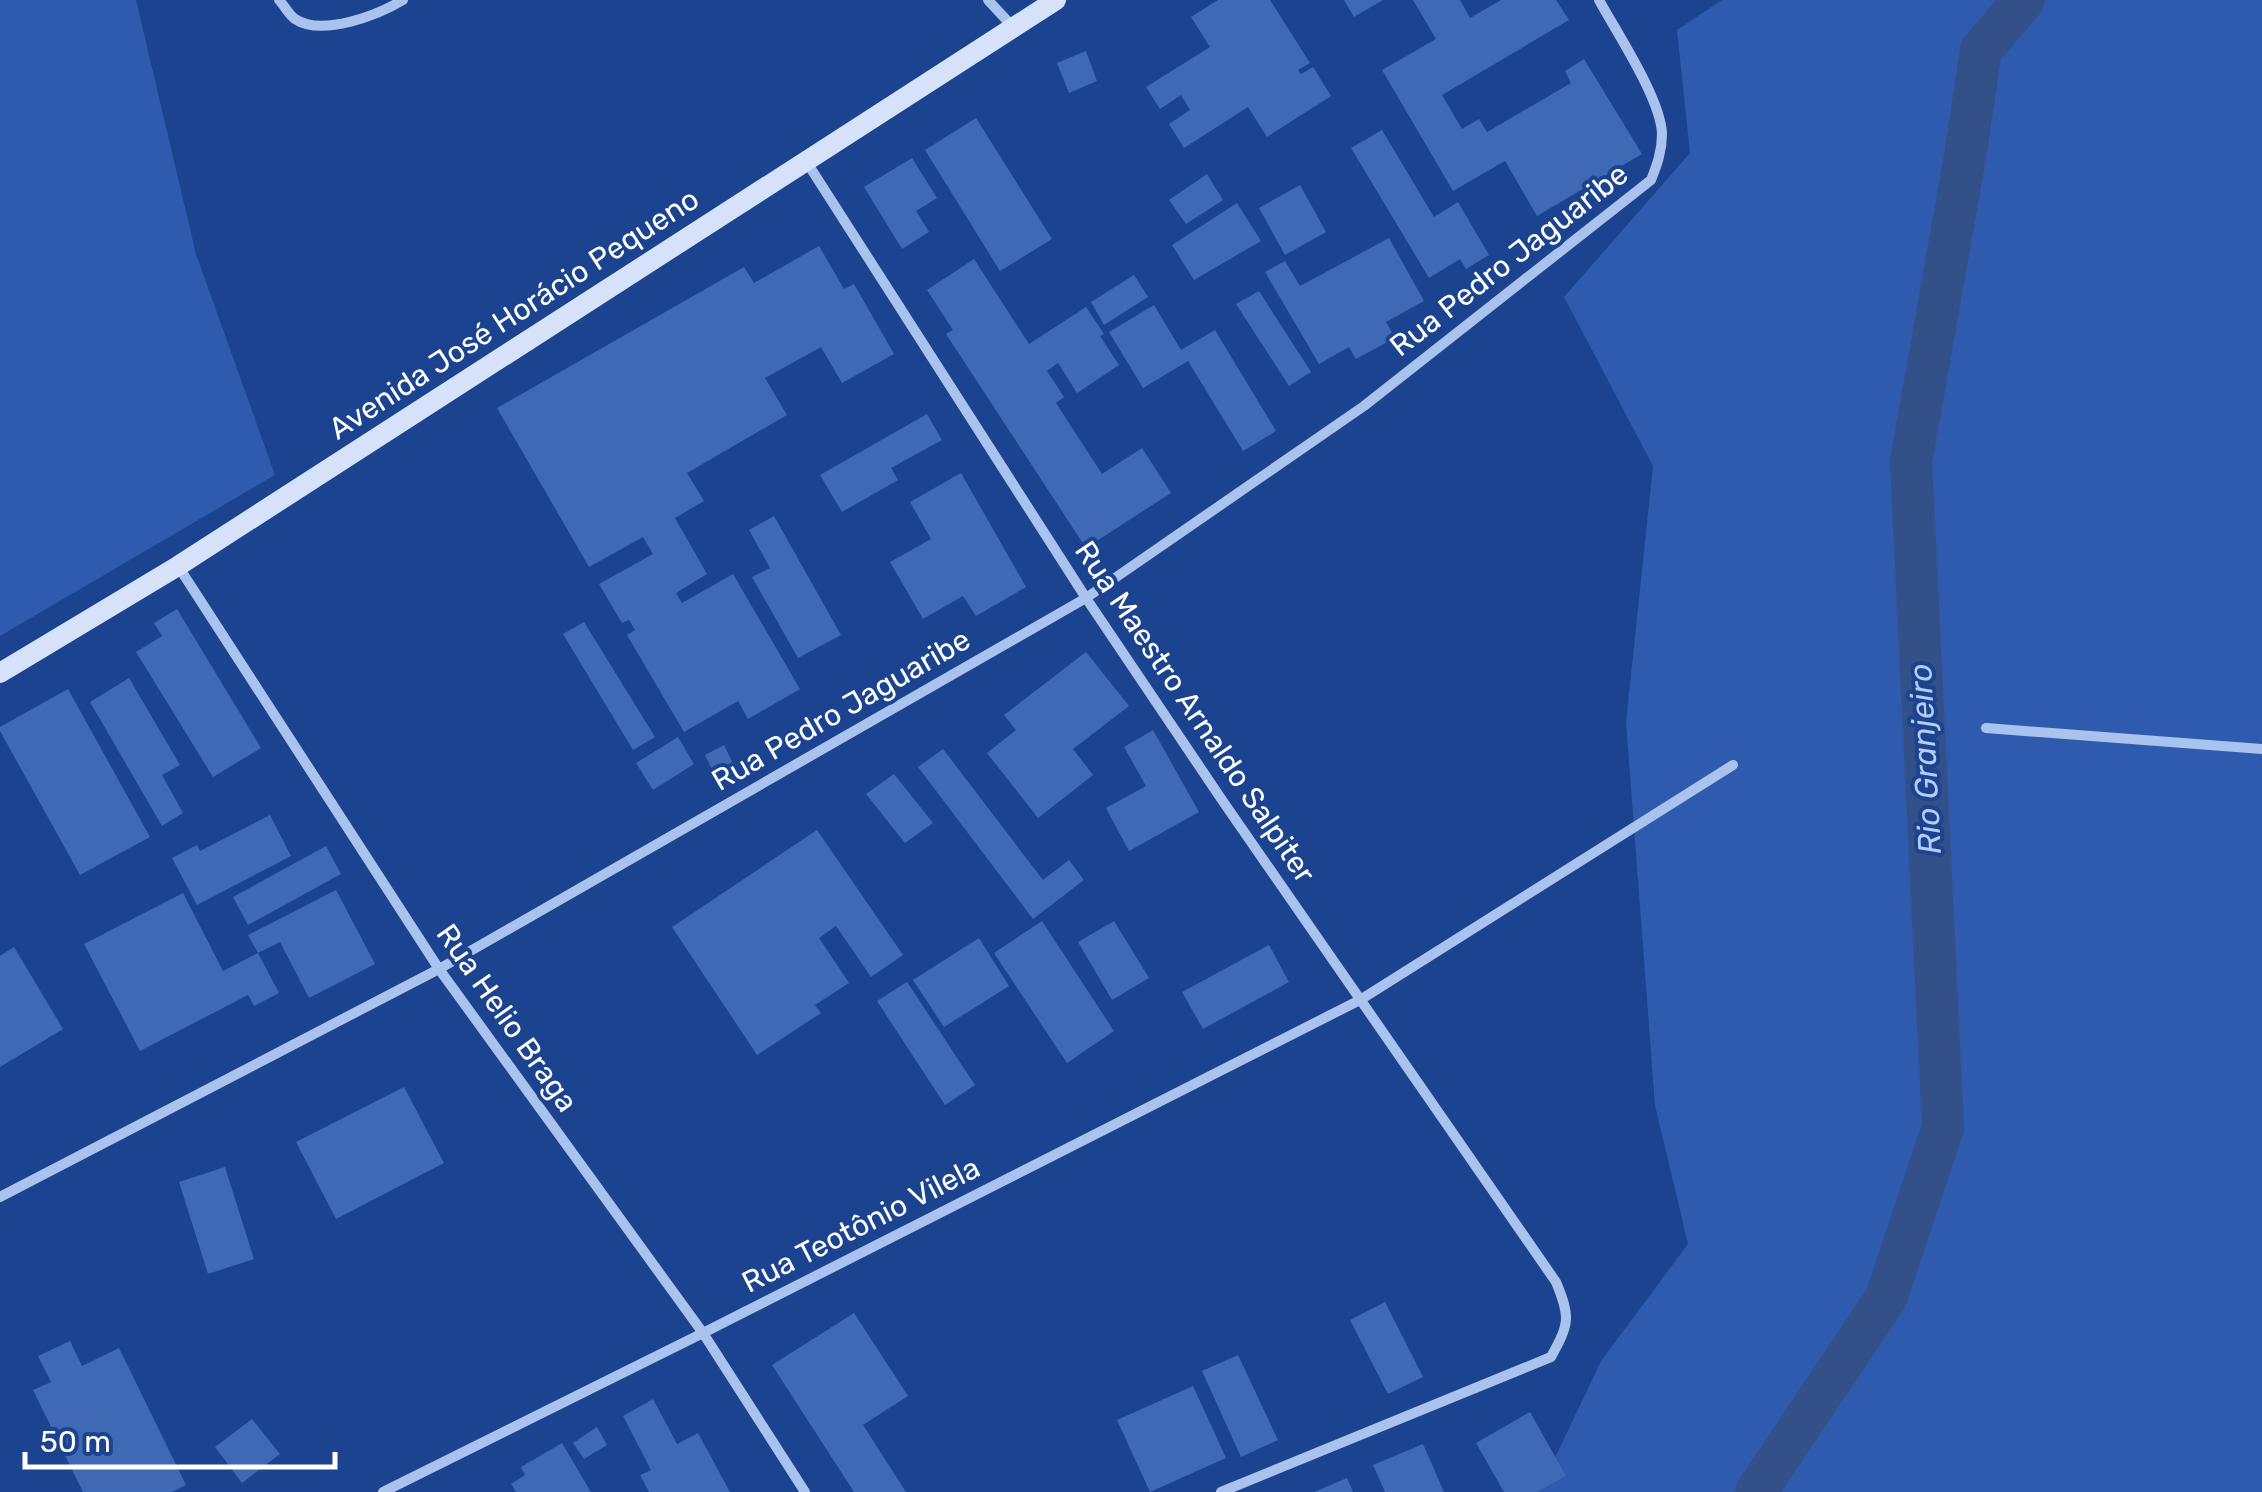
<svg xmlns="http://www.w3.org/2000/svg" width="2262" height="1492" font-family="Rubik,sans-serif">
<rect width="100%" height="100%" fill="#1b438f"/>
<!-- green -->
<g fill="#2e5bad">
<polygon points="0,0 136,0 196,254 275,475 0,636"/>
<polygon points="1722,0 2262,0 2262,1492 1522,1492 1553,1462 1601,1361 1688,1244 1655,1105 1626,722 1653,466 1564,297 1690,153 1677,30"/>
</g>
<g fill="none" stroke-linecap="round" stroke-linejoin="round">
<!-- canal -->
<polyline stroke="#335088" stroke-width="42" points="1756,1492 1886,1298 1943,1127 1911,462 1965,157 1981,50 2024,0"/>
</g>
<!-- building -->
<g fill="#3f69b5">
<polygon points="1218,0 1270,0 1310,63 1298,70 1301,74 1313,67 1331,96 1267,137 1248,107 1184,148 1169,124 1190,110 1181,95 1160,109 1146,87 1210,47 1191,17"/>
<polygon points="1344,0 1383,0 1354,17"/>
<polygon points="1413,0 1460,0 1470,18 1501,0 1556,0 1569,20 1442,95 1462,129 1479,119 1487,132 1571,83 1565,71 1584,59 1642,154 1537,216 1505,161 1453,191 1382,70 1436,39"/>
<polygon points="1086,51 1097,81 1069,93 1057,63"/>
<polygon points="976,118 1052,239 1000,271 925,150"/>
<polygon points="1382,130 1434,217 1458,202 1489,255 1466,269 1460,259 1429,278 1351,148"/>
<polygon points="912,158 937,198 916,211 929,232 902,249 864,187"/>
<polygon points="1207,174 1223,200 1186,224 1169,200"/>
<polygon points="1300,185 1326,232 1285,255 1259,208"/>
<polygon points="1237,203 1261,241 1194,280 1172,245"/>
<polygon points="1389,238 1424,301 1386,322 1395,338 1356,359 1349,347 1319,364 1265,272 1285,261 1300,286"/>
<polygon points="819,246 844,289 854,284 894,354 842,383 821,347 765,378 787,415 687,473 704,501 675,518 707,574 676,593 682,603 733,574 800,689 748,719 738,701 684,732 627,635 635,630 629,620 622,623 599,584 653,554 643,537 589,567 497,408 744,267 754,283"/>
<polygon points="974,259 1029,344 1086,307 1104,334 1100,336 1119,365 1077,393 1058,363 1047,371 1064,397 1056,403 1102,474 1142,448 1171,493 1086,548 946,334 953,330 927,290"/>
<polygon points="1134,275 1148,297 1104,325 1091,302"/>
<polygon points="1259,291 1311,372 1289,386 1236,304"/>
<polygon points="1154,305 1181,350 1215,330 1276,431 1243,451 1188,361 1143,388 1109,332"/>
<polygon points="927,414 942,440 891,468 898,480 842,512 820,475"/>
<polygon points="961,473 1026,587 976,616 963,596 923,619 890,562 931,539 910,502"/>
<polygon points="774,516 841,635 798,658 752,577 770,568 749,530"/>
<polygon points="177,609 261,748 213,777 136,652 162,636 154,623"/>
<polygon points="584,622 655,737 633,750 563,634"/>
<polygon points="1086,652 1129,706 1073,749 1093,775 1038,818 987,753 1016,730 1004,715"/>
<polygon points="129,678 180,765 162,775 183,813 162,826 90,702"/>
<polygon points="68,689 150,837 80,875 0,731 0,727"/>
<polygon points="1153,730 1199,812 1129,851 1106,808 1146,786 1124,747"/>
<polygon points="678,737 694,764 653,790 636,763"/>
<polygon points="724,745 739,776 720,786 705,755"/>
<polygon points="943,749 1043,880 1069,860 1084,880 1033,919 918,767"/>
<polygon points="894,774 933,823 905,843 866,794"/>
<polygon points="270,815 291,856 197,905 172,858 197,845 200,851"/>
<polygon points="817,830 903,955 871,977 836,926 819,938 849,983 815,1005 821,1013 757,1055 672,927"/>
<polygon points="326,846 341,874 248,925 233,897"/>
<polygon points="336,890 375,964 309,998 280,942 258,953 248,935"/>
<polygon points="183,893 223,971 258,953 279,993 254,1006 248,995 140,1051 84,944"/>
<polygon points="1042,921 1114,1031 1067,1063 994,953"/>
<polygon points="1114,921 1149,978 1112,1000 1078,942"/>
<polygon points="979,938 1009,986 944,1027 913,980"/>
<polygon points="1269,945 1289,982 1203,1029 1182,992"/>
<polygon points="14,947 63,1029 0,1067 0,956"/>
<polygon points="907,982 975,1085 945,1105 877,1001"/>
<polygon points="404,1087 444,1163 336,1219 296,1142"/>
<polygon points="225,1167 254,1259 208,1274 179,1182"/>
<polygon points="1385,1302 1423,1377 1388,1394 1350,1320"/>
<polygon points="854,1313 908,1396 863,1425 906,1492 854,1492 772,1365"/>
<polygon points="70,1341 82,1366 119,1348 186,1485 172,1492 83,1492 33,1390 51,1382 38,1356"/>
<polygon points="1238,1355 1278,1440 1241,1457 1202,1371"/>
<polygon points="1193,1386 1226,1458 1150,1492 1117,1420"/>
<polygon points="653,1399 677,1444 698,1433 730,1492 649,1492 640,1475 651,1470 623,1416"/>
<polygon points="1530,1412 1566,1476 1537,1492 1504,1492 1476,1443"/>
<polygon points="252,1419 280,1454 242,1483 215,1447"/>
<polygon points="597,1427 607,1445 584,1459 573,1443"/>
<polygon points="562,1443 591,1492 516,1492 511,1484 525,1475 521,1467"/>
<polygon points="1423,1444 1444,1492 1385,1492 1373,1465"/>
<polygon points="1347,1478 1353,1492 1314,1492"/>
</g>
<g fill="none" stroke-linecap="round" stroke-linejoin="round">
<!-- street -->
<g stroke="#a9c2ee" stroke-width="10">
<path d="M279 0C284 5 289 15 295 19 322 37 378 15 403 0"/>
<polyline points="988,0 1013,27"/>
<path d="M806 161 1086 598 1222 800 1556 1282C1571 1318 1569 1324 1551 1357L1221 1492"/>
<polyline points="178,566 439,969 703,1333 805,1492"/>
<polyline points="1986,728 2262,749"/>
<path d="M0 1197 439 969 1086 598 1364 406 1651 180C1657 165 1662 151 1662 134 1661 99 1617 33 1599 0"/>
<polyline points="383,1492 703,1333 1360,1000 1733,765"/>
</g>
<!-- secondary -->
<polyline stroke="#d6e2fa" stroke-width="20" points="0,673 178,566 1056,0"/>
</g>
<g text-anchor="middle" stroke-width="8" stroke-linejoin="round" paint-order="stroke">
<!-- street labels -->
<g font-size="30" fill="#fff" stroke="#1b438f">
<text transform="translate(1509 260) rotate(-38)" y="10">Rua Pedro Jaguaribe</text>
<text transform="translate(514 314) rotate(-33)" y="10">Avenida José Horácio Pequeno</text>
<text transform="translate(841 710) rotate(-30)" y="10">Rua Pedro Jaguaribe</text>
<text transform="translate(1195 712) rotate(56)" y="10">Rua Maestro Arnaldo Salpiter</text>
<text transform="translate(507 1018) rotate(55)" y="10">Rua Helio Braga</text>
<text transform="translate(861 1225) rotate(-27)" y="10">Rua Teotônio Vilela</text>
</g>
<!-- water labels -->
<g font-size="32" font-style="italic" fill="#b5ccf5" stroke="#1b438f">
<text transform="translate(1925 759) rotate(-93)" y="11">Rio Granjeiro</text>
</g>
</g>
<!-- scale -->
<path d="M25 1452v15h310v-15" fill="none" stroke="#ffffff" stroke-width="5"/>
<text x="40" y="1452" font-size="30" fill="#ffffff" stroke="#1b438f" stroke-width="8" paint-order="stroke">50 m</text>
</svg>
